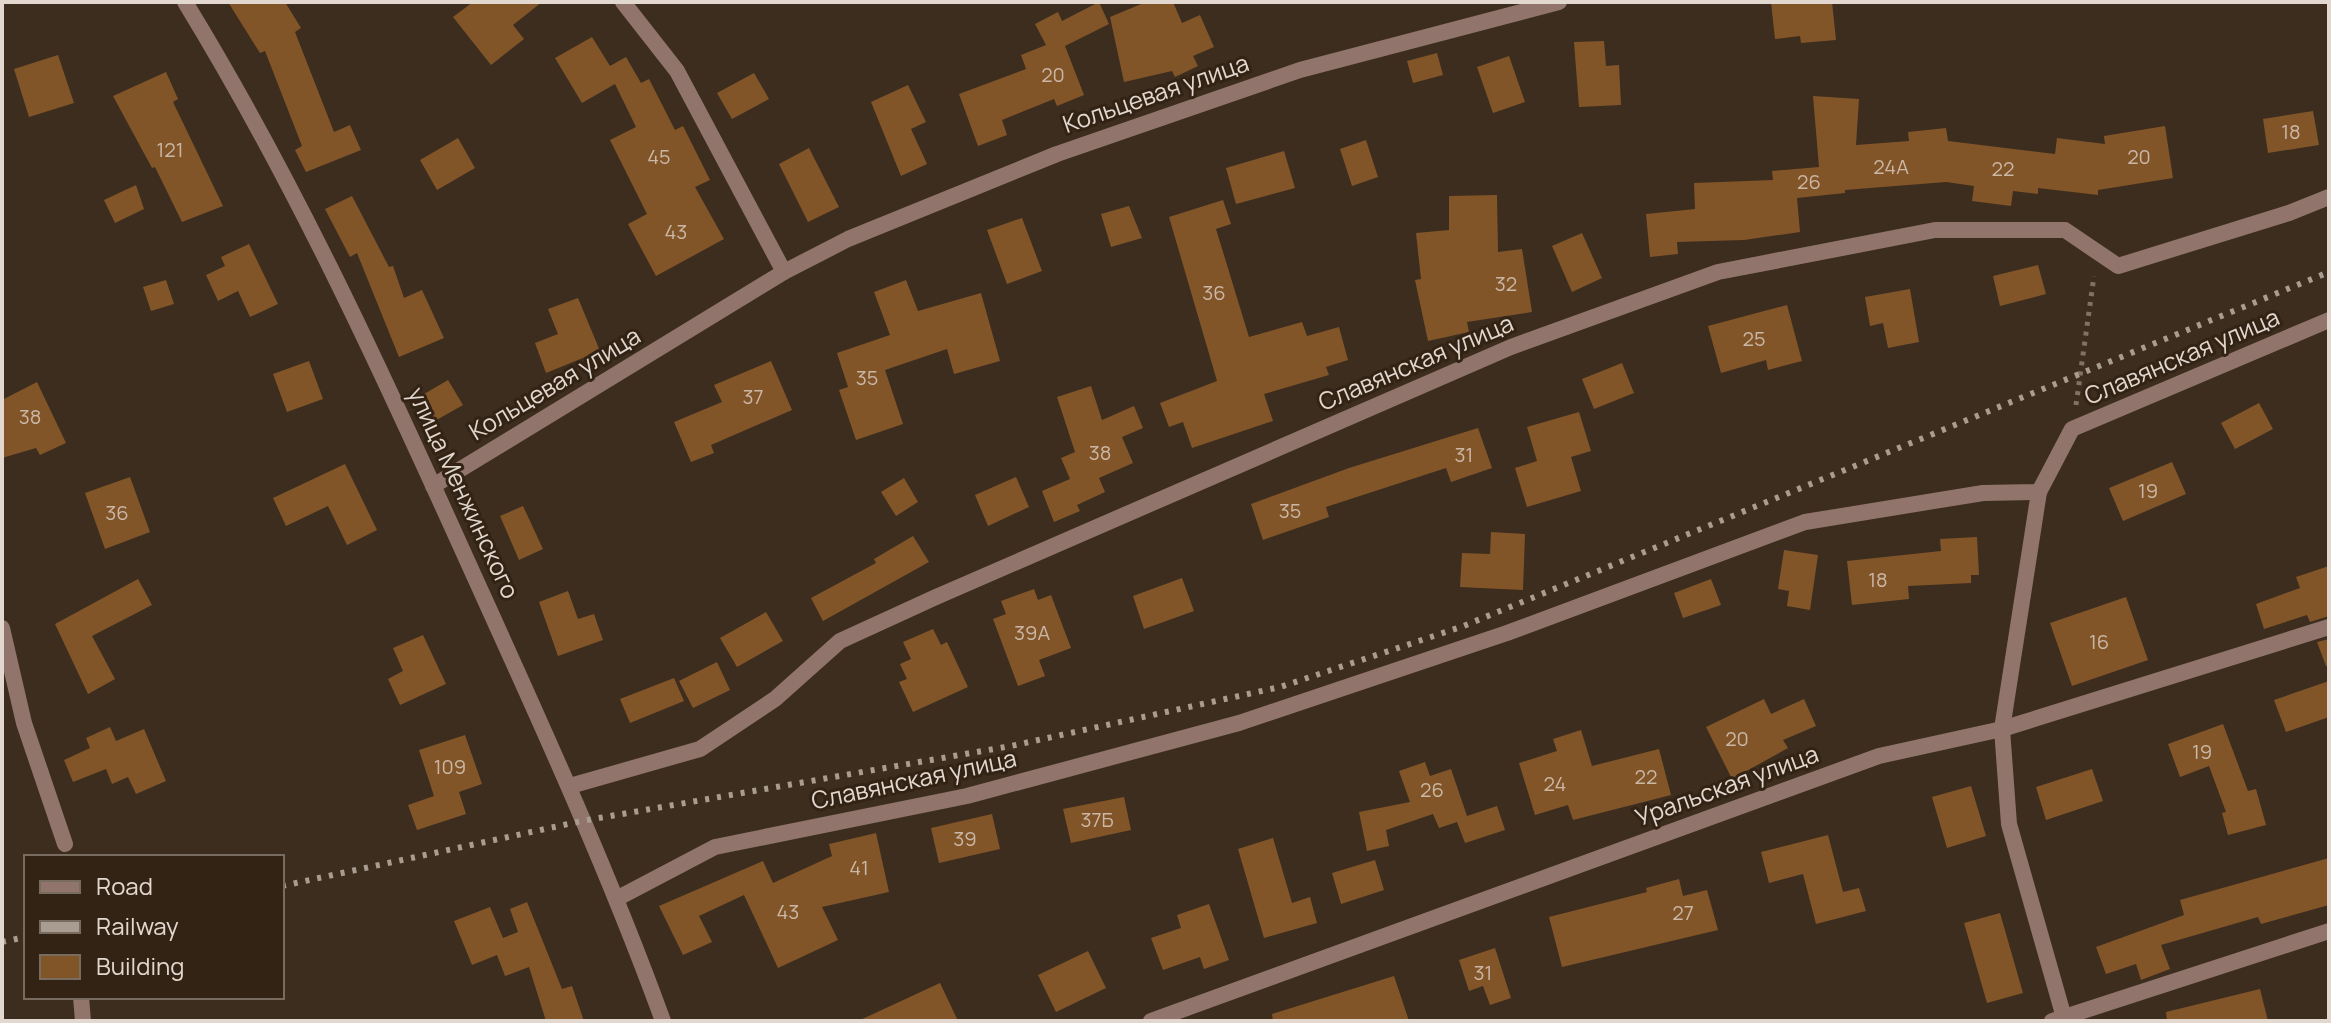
<svg xmlns="http://www.w3.org/2000/svg" width="2331" height="1023" font-family="Manrope,sans-serif">
<rect width="100%" height="100%" fill="#3c2d1f"/>
<!-- building -->
<g fill="#825529">
<polygon points="228,2 285,2 301,28 295,32 334,132 350,125 361,150 306,172 295,150 302,146 265,51 260,53"/>
<polygon points="473,2 542,2 513,25 524,39 491,65 453,17"/>
<polygon points="1099,2 1109,24 1065,46 1084,95 1057,106 1054,99 1002,120 1007,135 978,146 959,94 1026,69 1021,55 1046,45 1035,24 1058,12 1062,21"/>
<polygon points="1146,2 1173,2 1182,23 1200,15 1214,47 1193,56 1198,66 1175,77 1172,71 1124,82 1110,17"/>
<polygon points="1771,2 1832,2 1836,40 1801,43 1800,36 1775,39"/>
<polygon points="592,37 610,66 626,57 641,83 649,79 675,130 683,126 710,180 695,187 724,239 656,276 628,224 647,214 610,140 636,127 615,84 582,103 555,58"/>
<polygon points="1604,41 1606,66 1619,65 1621,105 1579,107 1574,42"/>
<polygon points="1437,53 1443,75 1413,83 1407,61"/>
<polygon points="58,55 74,103 29,117 14,69"/>
<polygon points="1509,56 1525,102 1493,113 1477,67"/>
<polygon points="166,72 178,99 173,102 223,206 182,222 155,167 152,168 113,96"/>
<polygon points="754,73 769,99 732,119 717,93"/>
<polygon points="908,85 926,122 911,129 927,164 901,176 871,102"/>
<polygon points="1813,96 1859,99 1856,145 1909,141 1908,132 1946,128 1948,141 2055,154 2057,138 2105,144 2104,136 2165,126 2173,178 2098,190 2098,195 2038,188 2038,194 2013,191 2011,206 1972,201 1974,186 1946,182 1845,190 1845,193 1797,198 1800,232 1744,240 1677,242 1678,254 1650,257 1646,214 1695,209 1694,183 1773,180 1772,171 1819,167"/>
<polygon points="2313,111 2319,145 2268,153 2263,119"/>
<polygon points="458,138 475,168 437,190 420,160"/>
<polygon points="1366,140 1378,177 1352,186 1340,149"/>
<polygon points="809,148 839,207 808,222 779,164"/>
<polygon points="1284,151 1295,188 1236,204 1226,168"/>
<polygon points="136,185 144,209 115,223 104,200"/>
<polygon points="1497,195 1498,252 1522,249 1532,312 1467,322 1469,332 1428,341 1415,280 1421,279 1416,233 1449,230 1449,196"/>
<polygon points="352,196 389,267 393,266 404,298 422,290 444,338 399,357 357,253 350,257 325,209"/>
<polygon points="1223,200 1231,224 1216,229 1249,337 1302,322 1307,336 1339,327 1348,360 1326,367 1329,375 1264,394 1273,421 1192,448 1183,422 1169,427 1160,403 1217,381 1169,217"/>
<polygon points="1129,206 1142,238 1111,247 1101,214"/>
<polygon points="1022,218 1042,271 1007,284 987,230"/>
<polygon points="1582,233 1602,278 1572,292 1552,246"/>
<polygon points="249,244 278,304 250,317 238,291 218,301 206,275 225,266 221,257"/>
<polygon points="2038,265 2046,294 2000,306 1993,276"/>
<polygon points="166,280 174,304 151,311 143,287"/>
<polygon points="906,280 918,311 981,293 1000,361 954,374 947,349 885,370 903,424 856,440 839,390 848,387 837,353 890,335 874,292"/>
<polygon points="1910,289 1919,342 1888,348 1883,323 1870,326 1865,297"/>
<polygon points="578,298 600,351 546,373 535,343 558,334 548,309"/>
<polygon points="1787,305 1802,361 1768,370 1766,360 1721,373 1708,326"/>
<polygon points="309,361 323,399 287,412 273,374"/>
<polygon points="771,361 792,410 711,445 714,453 691,462 674,422 722,402 714,385"/>
<polygon points="1622,363 1634,393 1594,409 1582,379"/>
<polygon points="448,380 463,405 433,422 419,397"/>
<polygon points="37,382 66,443 40,455 36,448 2,458 2,400"/>
<polygon points="1091,386 1102,420 1134,406 1143,428 1122,437 1133,463 1099,478 1105,492 1077,505 1080,511 1054,522 1042,491 1070,479 1061,458 1075,452 1057,397"/>
<polygon points="2259,403 2273,429 2235,449 2221,423"/>
<polygon points="1579,412 1591,451 1571,457 1581,491 1527,507 1515,468 1537,461 1527,427"/>
<polygon points="1478,428 1492,468 1451,482 1446,468 1326,507 1329,517 1263,540 1251,504 1349,468"/>
<polygon points="2172,462 2186,494 2123,521 2109,488"/>
<polygon points="345,464 377,530 347,545 328,506 286,526 273,498"/>
<polygon points="130,477 150,532 105,549 85,493"/>
<polygon points="1016,477 1029,507 988,526 975,495"/>
<polygon points="904,478 918,502 896,516 881,492"/>
<polygon points="523,506 543,549 519,560 500,516"/>
<polygon points="1491,532 1525,534 1523,590 1460,587 1462,553 1490,554"/>
<polygon points="913,536 929,562 823,621 811,598 876,563 874,559"/>
<polygon points="1977,537 1979,575 1971,575 1971,583 1908,586 1909,599 1852,605 1847,561 1941,551 1940,539"/>
<polygon points="1784,550 1818,555 1810,610 1787,606 1789,591 1778,589"/>
<polygon points="2329,566 2329,616 2310,622 2307,615 2264,629 2256,604 2300,588 2296,577"/>
<polygon points="1182,578 1194,611 1144,629 1133,596"/>
<polygon points="138,579 152,605 92,636 115,679 88,694 55,624"/>
<polygon points="1711,579 1721,605 1683,618 1674,593"/>
<polygon points="1034,589 1038,600 1051,595 1071,648 1039,660 1045,676 1018,686 993,619 1006,614 1001,601"/>
<polygon points="568,591 578,619 594,614 603,640 558,656 539,602"/>
<polygon points="2126,597 2148,660 2072,686 2050,623"/>
<polygon points="766,612 783,641 737,667 720,638"/>
<polygon points="933,629 941,645 947,642 968,687 913,712 899,682 907,679 900,664 911,659 903,642"/>
<polygon points="423,635 446,684 400,705 388,679 403,671 393,648"/>
<polygon points="2329,639 2329,666 2326,666 2317,642"/>
<polygon points="717,662 730,690 693,708 679,681"/>
<polygon points="674,678 684,701 630,723 620,699"/>
<polygon points="2329,681 2329,717 2286,732 2274,700"/>
<polygon points="1764,699 1771,714 1804,699 1816,726 1783,740 1788,748 1732,779 1706,727"/>
<polygon points="2223,724 2248,791 2256,789 2266,825 2228,835 2222,813 2226,812 2209,766 2180,777 2168,744"/>
<polygon points="110,727 116,741 144,729 166,781 136,794 128,777 112,784 106,769 73,782 64,760 90,748 86,738"/>
<polygon points="1581,730 1592,766 1659,749 1671,795 1573,820 1568,805 1535,815 1519,763 1557,751 1553,739"/>
<polygon points="465,735 482,784 459,792 466,814 417,830 408,805 434,796 419,750"/>
<polygon points="1425,762 1430,776 1451,769 1467,816 1497,806 1505,830 1465,843 1457,822 1439,828 1433,814 1386,830 1389,846 1367,851 1359,812 1410,802 1399,771"/>
<polygon points="2092,769 2103,801 2046,820 2036,787"/>
<polygon points="1971,786 1986,836 1947,848 1932,797"/>
<polygon points="1124,797 1131,830 1071,843 1063,809"/>
<polygon points="992,814 1000,849 939,863 931,828"/>
<polygon points="876,833 889,892 822,907 838,940 778,968 744,895 699,916 712,942 683,955 659,906 763,861 773,883 832,856 829,844"/>
<polygon points="1828,835 1843,892 1859,888 1866,911 1816,924 1803,874 1769,883 1761,852"/>
<polygon points="1273,838 1292,903 1310,897 1317,923 1264,938 1238,849"/>
<polygon points="2329,858 2329,905 2261,924 2258,917 2161,945 2170,969 2141,980 2136,964 2106,974 2096,947 2184,915 2180,900"/>
<polygon points="1375,860 1384,890 1341,904 1332,873"/>
<polygon points="1679,879 1683,896 1707,890 1718,930 1562,967 1549,917 1647,892 1646,888"/>
<polygon points="527,902 562,989 572,986 584,1021 546,1021 529,967 505,976 497,955 472,965 454,921 490,907 503,938 518,932 510,909"/>
<polygon points="1209,904 1229,960 1204,969 1200,957 1163,970 1151,938 1181,928 1177,915"/>
<polygon points="2000,913 2023,993 1987,1003 1964,923"/>
<polygon points="1495,948 1511,998 1490,1005 1483,986 1469,991 1459,960"/>
<polygon points="1088,951 1106,988 1056,1012 1038,975"/>
<polygon points="1394,976 1409,1021 1273,1021 1272,1014"/>
<polygon points="940,983 958,1021 858,1021"/>
<polygon points="2260,989 2268,1021 2167,1021 2166,1012"/>
</g>
<g fill="none" stroke-linecap="round" stroke-linejoin="round">
<!-- path -->
<polyline stroke="#7f7266" stroke-width="5" stroke-dasharray="4 6" stroke-linecap="butt" points="2076,405 2094,276"/>
<!-- minor -->
<g stroke="#91756d" stroke-width="16">
<polyline points="623,2 677,71 784,272"/>
<polyline points="433,486 784,272 848,239 1057,154 1300,70 1559,2"/>
<polyline points="2039,492 2002,729 2009,824 2065,1021"/>
<polyline points="2,628 24,723 65,844"/>
<polyline points="570,786 700,749 775,699 840,641 936,597 1511,347 1718,272 1935,230 2065,230 2118,266 2289,213 2329,197"/>
<polyline points="618,898 715,847 967,796 1239,723 1507,633 1805,522 1983,493 2039,492 2072,429 2329,320"/>
<polyline points="81,997 83,1021"/>
<polyline points="1151,1021 1879,756 2002,729 2329,627"/>
<polyline points="2052,1021 2329,931"/>
</g>
<!-- tertiary -->
<path stroke="#91756d" stroke-width="16" d="M185 2C292 177 377 361 461 547 532 704 604 859 663 1021"/>
<!-- rail -->
<g stroke="#a99d92" stroke-width="6" stroke-dasharray="4 8" stroke-linecap="butt">
<polyline points="282,886 582,821 1011,746 1280,687 1461,627 2329,272"/>
<polyline points="2,942 26,937"/>
</g>
</g>
<g text-anchor="middle" stroke-width="6" stroke-linejoin="round" paint-order="stroke">
<!-- number labels -->
<g font-size="20" fill="#cab7a6">
<text x="1053" y="82">20</text>
<text x="2291" y="139">18</text>
<text x="170" y="157">121</text>
<text x="659" y="164">45</text>
<text x="2139" y="164">20</text>
<text x="1891" y="174">24А</text>
<text x="2003" y="176">22</text>
<text x="1809" y="189">26</text>
<text x="676" y="239">43</text>
<text x="1506" y="291">32</text>
<text x="1214" y="300">36</text>
<text x="1754" y="346">25</text>
<text x="867" y="385">35</text>
<text x="753" y="404">37</text>
<text x="30" y="424">38</text>
<text x="1100" y="460">38</text>
<text x="1464" y="462">31</text>
<text x="2148" y="498">19</text>
<text x="1290" y="518">35</text>
<text x="117" y="520">36</text>
<text x="1878" y="587">18</text>
<text x="1032" y="640">39А</text>
<text x="2099" y="649">16</text>
<text x="1737" y="746">20</text>
<text x="2202" y="759">19</text>
<text x="450" y="774">109</text>
<text x="1646" y="784">22</text>
<text x="1555" y="791">24</text>
<text x="1432" y="797">26</text>
<text x="1097" y="827">37Б</text>
<text x="965" y="846">39</text>
<text x="859" y="875">41</text>
<text x="788" y="919">43</text>
<text x="1683" y="920">27</text>
<text x="1483" y="980">31</text>
</g>
<!-- street labels -->
<g font-size="24" fill="#e2d8cf" stroke="#322315">
<text transform="translate(1156 94) rotate(-19)" y="8">Кольцевая улица</text>
<text transform="translate(2182 357) rotate(-23)" y="8">Славянская улица</text>
<text transform="translate(1416 363) rotate(-23)" y="8">Славянская улица</text>
<text transform="translate(555 384) rotate(-31)" y="8">Кольцевая улица</text>
<text transform="translate(463 493) rotate(65)" y="8">улица Менжинского</text>
<text transform="translate(914 780) rotate(-12)" y="8">Славянская улица</text>
<text transform="translate(1727 786) rotate(-20)" y="8">Уральская улица</text>
</g>
</g>
<!-- border -->
<rect width="2331" height="1023" fill="none" stroke="#e2d8cf" stroke-width="8"/>
<!-- legend -->
<rect x="24" y="855" width="260" height="144" fill="#322315" stroke="#786b5f" stroke-width="2"/>
<rect x="40" y="881" width="40" height="12" fill="#91756d" stroke="#786b5f" stroke-width="2"/>
<text x="96" y="895" font-size="24" fill="#e2d8cf">Road</text>
<rect x="40" y="921" width="40" height="12" fill="#a99d92" stroke="#786b5f" stroke-width="2"/>
<text x="96" y="935" font-size="24" fill="#e2d8cf">Railway</text>
<rect x="40" y="955" width="40" height="24" fill="#825529" stroke="#786b5f" stroke-width="2"/>
<text x="96" y="975" font-size="24" fill="#e2d8cf">Building</text>
</svg>
